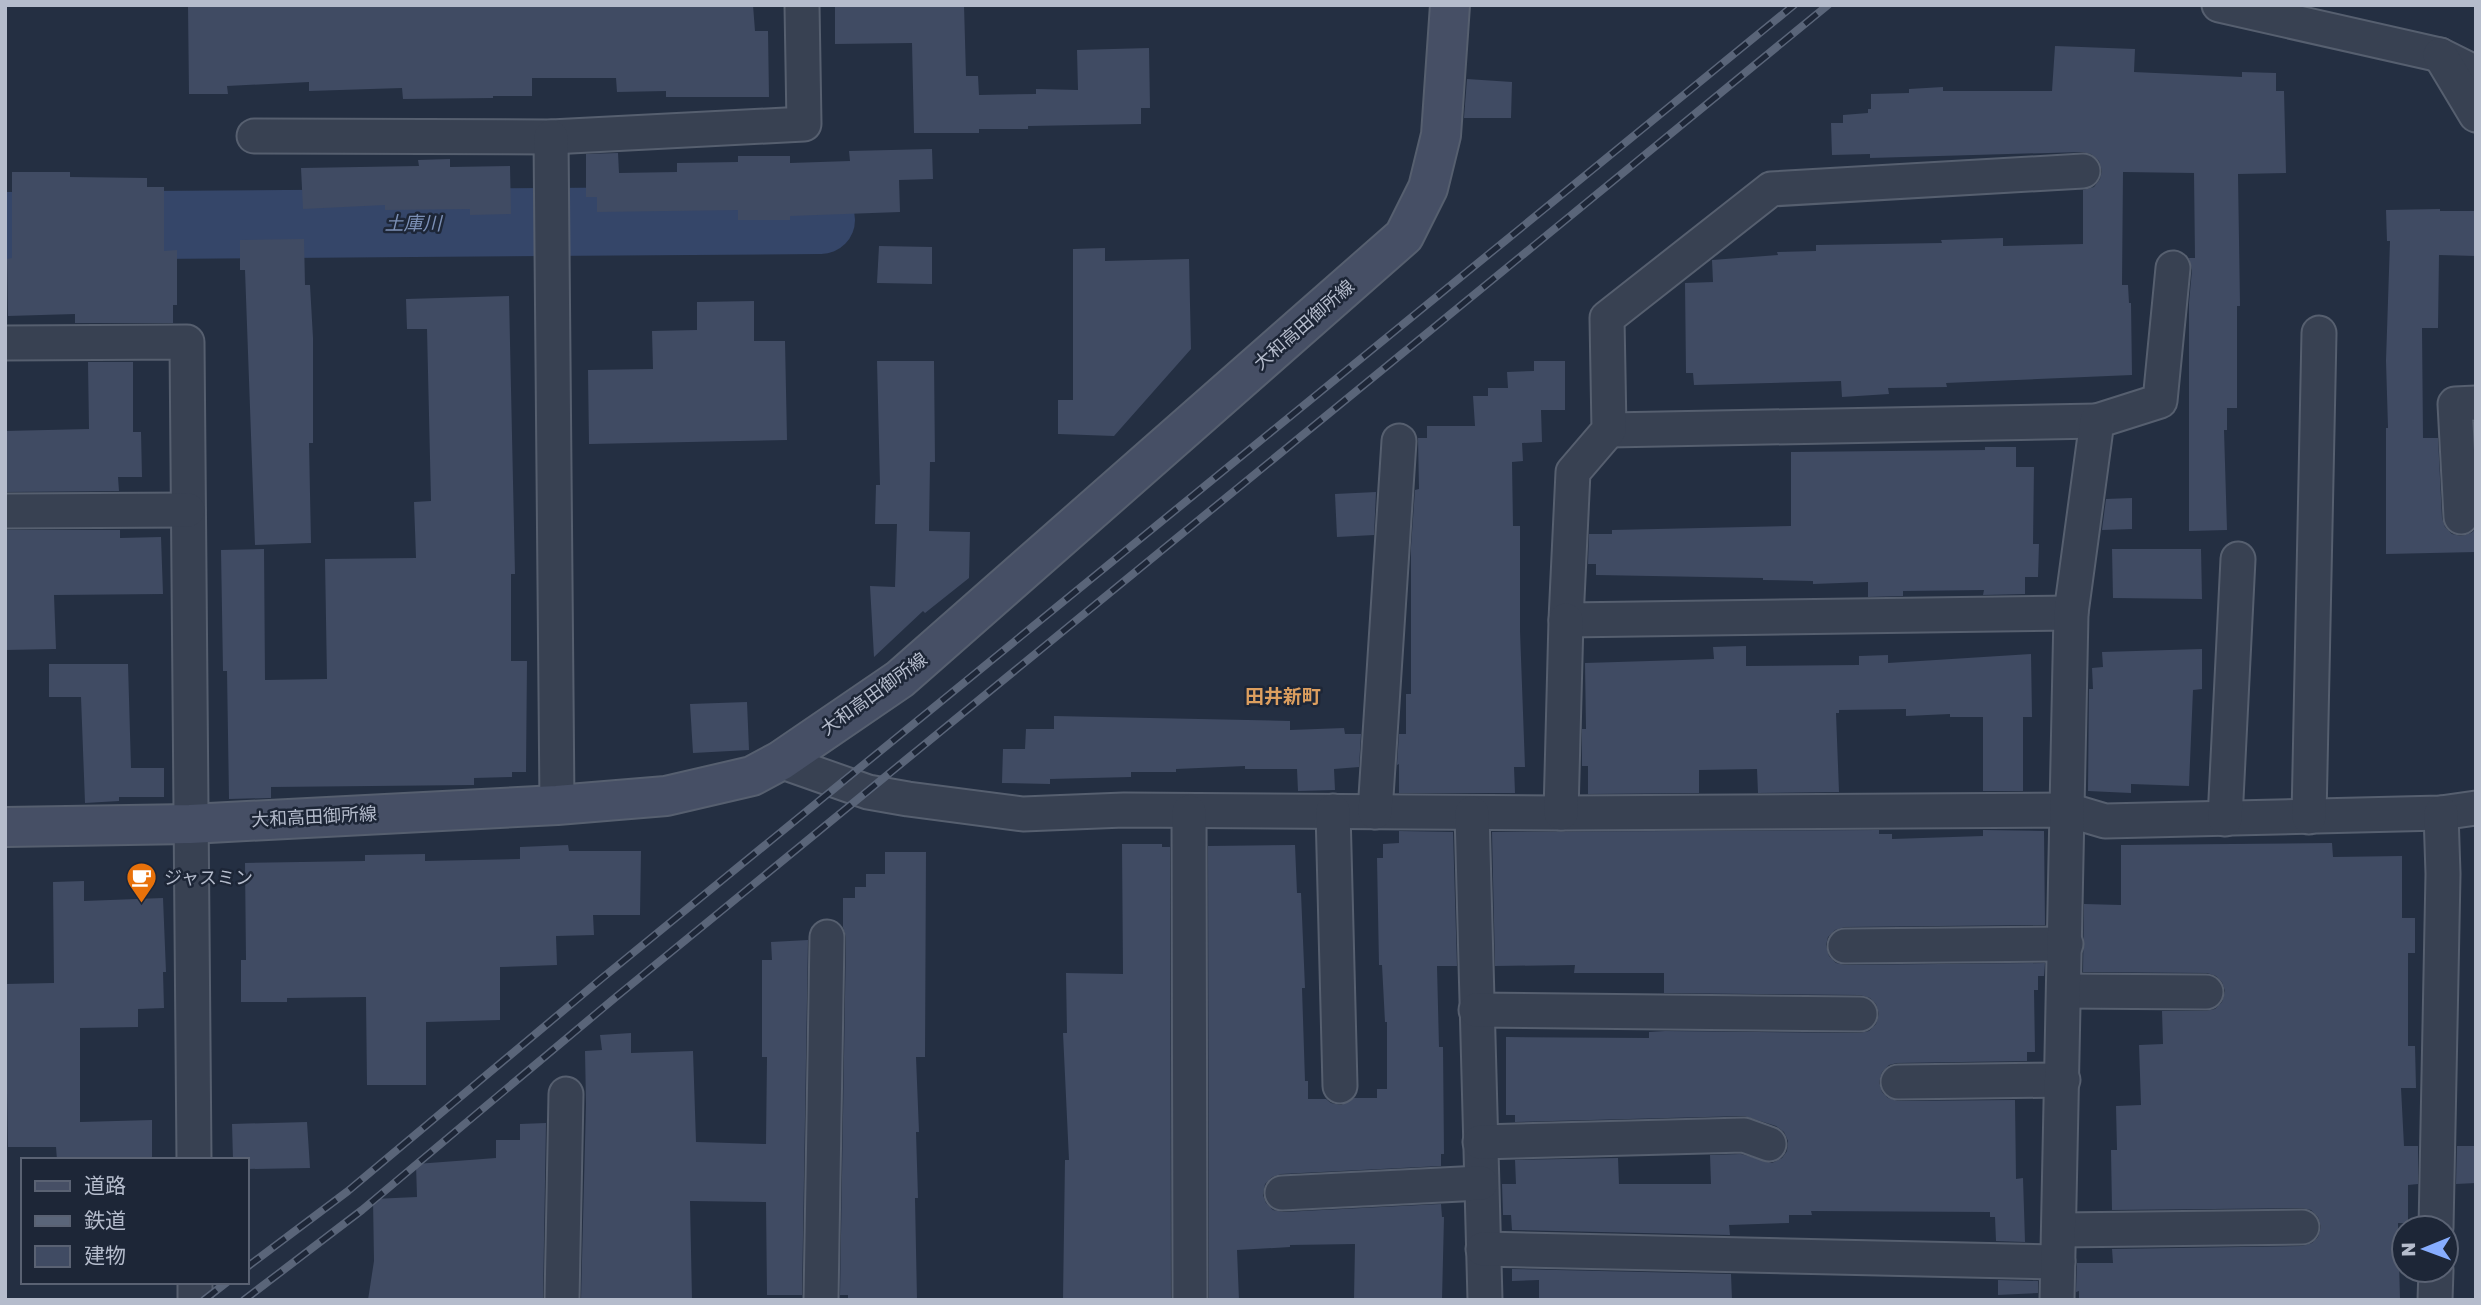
<svg xmlns="http://www.w3.org/2000/svg" width="2481" height="1305" font-family="'Golos Text','Noto Sans JP',sans-serif">
<rect width="100%" height="100%" fill="#242f42"/>
<g fill="none" stroke-linecap="round" stroke-linejoin="round">
<!-- river -->
<polyline stroke="#354669" stroke-width="68" points="5,226 821,220"/>
</g>
<!-- building -->
<g fill="#404b63">
<polygon points="188,5 753,5 755,31 768,31 769,97 666,97 666,91 617,92 616,78 532,78 532,96 493,96 493,98 403,99 402,88 309,91 309,82 227,86 228,94 189,94"/>
<polygon points="835,5 964,5 966,76 978,76 979,95 1036,94 1036,89 1078,90 1077,50 1149,48 1150,108 1141,108 1141,124 1028,126 1028,129 979,129 979,133 914,133 912,43 835,44"/>
<polygon points="2055,46 2135,49 2134,72 2242,77 2242,72 2276,73 2276,91 2284,91 2286,173 2238,174 2240,306 2237,306 2237,408 2227,408 2227,430 2224,430 2227,530 2189,531 2189,303 2192,270 2189,258 2195,258 2194,173 2123,172 2122,285 2128,285 2129,303 2131,303 2132,375 1946,383 1947,387 1888,388 1889,394 1842,397 1841,381 1694,385 1693,373 1686,373 1685,283 1713,282 1712,260 1778,255 1777,252 1816,251 1816,245 1942,243 1941,240 2003,238 2003,246 2083,244 2083,190 2094,187 2100,179 2102,171 2099,161 2091,154 2082,152 1870,158 1870,154 1832,155 1831,123 1843,123 1843,115 1868,113 1868,109 1871,109 1871,94 1909,93 1909,89 1943,87 1943,91 2052,91"/>
<polygon points="1467,79 1512,82 1511,118 1464,118"/>
<polygon points="932,149 933,179 899,180 900,212 790,216 790,220 738,220 738,210 597,212 597,197 586,197 586,154 618,153 619,173 677,172 677,163 738,162 738,156 790,156 790,163 850,161 849,151"/>
<polygon points="450,159 450,167 510,166 511,214 470,215 470,209 385,210 385,205 303,209 301,168 419,166 418,160"/>
<polygon points="12,172 70,172 70,177 147,178 147,187 164,187 164,251 177,250 177,305 173,305 173,323 75,323 75,314 8,316 7,259 12,258"/>
<polygon points="2440,209 2440,211 2476,211 2476,256 2439,255 2438,328 2422,328 2423,438 2438,438 2442,518 2445,527 2452,534 2461,536 2471,533 2476,529 2476,552 2386,554 2386,428 2388,428 2386,361 2390,241 2387,241 2386,210"/>
<polygon points="304,239 305,285 310,285 313,338 313,443 309,443 311,543 255,545 245,270 240,270 240,240"/>
<polygon points="879,246 932,247 932,284 877,283"/>
<polygon points="1105,248 1105,261 1189,259 1191,349 1114,436 1058,434 1058,400 1073,400 1073,249"/>
<polygon points="509,296 515,574 511,574 511,661 527,661 526,772 512,772 512,777 474,778 474,785 271,787 271,798 229,799 227,671 223,671 221,550 264,549 265,680 327,679 325,559 416,558 414,502 431,501 427,329 407,329 406,299"/>
<polygon points="754,301 754,341 785,341 787,440 589,444 588,370 653,369 652,331 697,330 697,302"/>
<polygon points="877,361 934,361 935,462 930,462 929,531 970,532 969,578 925,613 923,611 874,657 870,586 895,587 897,524 875,524 876,485 880,485"/>
<polygon points="1534,361 1565,361 1565,410 1541,410 1542,442 1522,443 1523,461 1512,462 1513,526 1520,526 1520,631 1525,767 1514,767 1515,793 1399,793 1399,764 1397,765 1399,734 1406,734 1406,694 1411,694 1411,547 1415,490 1419,489 1418,438 1427,438 1427,426 1475,426 1473,396 1488,396 1488,388 1508,388 1507,372 1534,371"/>
<polygon points="88,362 133,362 133,432 141,432 142,477 118,477 119,491 5,492 5,431 89,429"/>
<polygon points="1985,447 2016,447 2016,467 2034,467 2033,544 2039,544 2038,577 2025,577 2025,594 1983,595 1984,590 1903,591 1903,596 1868,597 1868,582 1813,584 1813,581 1763,580 1763,578 1596,575 1596,564 1588,564 1589,534 1612,534 1612,530 1791,526 1791,452 1985,450"/>
<polygon points="1376,492 1374,535 1337,537 1335,494"/>
<polygon points="2132,498 2132,529 2102,530 2106,499"/>
<polygon points="5,530 120,530 120,538 161,537 163,594 54,595 56,649 5,650"/>
<polygon points="2112,549 2201,549 2202,599 2113,598"/>
<polygon points="1746,646 1746,666 1859,665 1859,656 1888,655 1888,663 2031,654 2032,717 2023,717 2023,791 1983,791 1983,717 1950,717 1950,714 1906,716 1906,709 1839,710 1839,713 1836,713 1839,792 1758,793 1757,769 1699,770 1699,793 1588,794 1588,766 1582,766 1582,729 1586,729 1585,663 1714,659 1713,647"/>
<polygon points="2202,649 2202,689 2193,690 2189,786 2131,784 2131,793 2088,791 2089,689 2093,689 2092,668 2103,667 2102,652"/>
<polygon points="49,664 128,664 131,768 164,768 164,797 119,797 119,801 85,803 81,697 49,697"/>
<polygon points="747,702 749,750 693,753 690,704"/>
<polygon points="1054,716 1290,721 1290,730 1344,728 1345,734 1361,734 1359,767 1334,769 1335,790 1298,791 1297,769 1245,769 1245,766 1176,769 1176,772 1131,772 1131,777 1050,779 1050,784 1002,783 1003,749 1025,749 1026,729 1054,729"/>
<polygon points="1879,830 1879,834 1892,834 1892,839 1983,836 1983,830 2044,831 2045,925 1845,927 1835,930 1828,937 1826,945 1829,956 1836,963 1845,965 2045,963 2044,976 2038,976 2038,990 2034,990 2035,1052 2027,1052 2027,1061 1897,1063 1889,1065 1882,1072 1879,1082 1882,1092 1888,1098 1898,1101 2015,1100 2016,1179 2023,1178 2025,1242 1996,1241 1995,1217 1990,1217 1990,1212 1811,1211 1812,1215 1789,1215 1789,1223 1729,1225 1730,1235 1512,1230 1511,1215 1503,1215 1502,1184 1516,1184 1515,1160 1618,1158 1619,1184 1711,1184 1710,1155 1741,1154 1772,1163 1782,1158 1787,1151 1788,1141 1784,1132 1776,1126 1744,1116 1515,1122 1515,1115 1506,1115 1506,1037 1649,1038 1649,1032 1665,1031 1860,1033 1869,1031 1876,1024 1879,1014 1876,1004 1870,998 1860,995 1664,993 1664,973 1574,973 1575,965 1495,966 1492,832"/>
<polygon points="1399,831 1453,832 1457,966 1437,966 1439,1047 1443,1047 1444,1154 1441,1154 1441,1166 1281,1174 1272,1177 1265,1184 1263,1195 1266,1203 1273,1210 1283,1212 1441,1204 1442,1217 1444,1217 1442,1300 1354,1300 1355,1244 1290,1245 1290,1247 1237,1250 1239,1300 1209,1300 1208,846 1295,845 1297,893 1301,893 1305,988 1302,988 1305,1081 1308,1081 1308,1099 1326,1099 1331,1103 1341,1105 1354,1098 1377,1098 1377,1089 1387,1089 1387,1022 1385,1022 1382,965 1379,965 1377,858 1383,858 1383,844 1399,843"/>
<polygon points="2332,843 2333,857 2402,856 2402,918 2415,918 2415,953 2408,953 2408,1046 2415,1046 2416,1088 2401,1088 2404,1146 2418,1146 2418,1184 2408,1185 2408,1223 2398,1223 2400,1300 2079,1300 2079,1291 2076,1292 2077,1263 2113,1263 2112,1249 2302,1246 2312,1243 2318,1237 2321,1227 2318,1217 2311,1210 2302,1208 2112,1210 2111,1150 2117,1150 2116,1106 2141,1105 2139,1045 2163,1044 2162,1011 2206,1011 2215,1009 2222,1002 2225,991 2222,982 2216,976 2207,973 2083,972 2084,904 2121,905 2121,845"/>
<polygon points="1122,844 1162,844 1162,847 1170,847 1171,1300 1063,1300 1065,1160 1069,1160 1063,1033 1067,1033 1066,973 1123,974"/>
<polygon points="568,845 569,851 641,851 640,915 593,915 594,935 556,936 557,965 500,967 500,1020 426,1022 426,1085 367,1085 366,997 287,998 287,1002 241,1002 241,960 246,960 245,863 365,861 365,855 425,854 425,861 520,859 520,847"/>
<polygon points="885,852 926,852 925,1057 916,1057 919,1132 916,1132 918,1198 915,1198 917,1300 848,1300 848,1295 840,1295 846,937 843,927 843,898 855,898 855,887 866,887 866,874 885,874"/>
<polygon points="84,881 84,901 163,898 166,972 163,972 164,1008 138,1009 138,1027 80,1028 80,1122 152,1120 152,1160 57,1160 56,1147 8,1147 5,984 54,983 53,882"/>
<polygon points="808,940 802,1295 767,1295 766,1202 690,1201 692,1300 581,1300 586,1104 585,1051 602,1050 600,1035 631,1033 631,1053 693,1051 696,1142 766,1144 767,1057 762,1057 762,960 772,960 771,942"/>
<polygon points="307,1122 310,1168 247,1169 247,1160 233,1160 232,1124"/>
<polygon points="546,1123 543,1299 368,1300 374,1261 373,1199 417,1197 416,1164 496,1158 496,1140 520,1140 520,1124"/>
<polygon points="2457,1146 2476,1146 2476,1183 2456,1184"/>
<polygon points="1512,1269 1731,1274 1732,1300 1539,1300 1539,1280 1512,1281"/>
<polygon points="1998,1280 2038,1281 2038,1293 1998,1295"/>
</g>
<g fill="none" stroke-linecap="round" stroke-linejoin="round">
<defs>
<g id="street">
<polyline points="2219,5 2440,55 2476,73"/>
<polyline points="2440,55 2476,115"/>
<polyline points="254,136 551,137 804,124 802,5"/>
<polyline points="551,137 557,805"/>
<polyline points="5,343 187,342 194,1160"/>
<polyline points="1609,430 2097,421"/>
<polyline points="5,511 188,510"/>
<polyline points="2461,517 2455,404 2476,403"/>
<polyline points="2071,613 1566,620 1573,472 1609,430 1607,318 1771,189 2083,171"/>
<polyline points="780,761 868,792 908,799 1023,814 1124,810 1561,813 2068,810 2105,821 2441,813 2476,808"/>
<polyline points="1333,811 1340,1086"/>
<polyline points="1189,812 1190,1300"/>
<polyline points="1375,812 1399,441"/>
<polyline points="1472,813 1485,1300"/>
<polyline points="1561,813 1566,620"/>
<polyline points="2309,817 2319,333"/>
<polyline points="2225,819 2238,559"/>
<polyline points="1845,946 2066,944"/>
<polyline points="2064,991 2206,992"/>
<polyline points="1476,1010 1860,1014"/>
<polyline points="1898,1082 2063,1080"/>
<polyline points="1480,1142 1744,1135 1769,1144"/>
<polyline points="1282,1193 1481,1183"/>
<polyline points="2436,1228 2443,874 2441,813"/>
<polyline points="2059,1230 2302,1227"/>
<polyline points="1483,1249 2058,1262"/>
<polyline points="195,1282 195,1300"/>
<polyline points="562,1300 566,1094"/>
<polyline points="821,1300 827,937"/>
<polyline points="2057,1300 2071,613 2097,421 2160,401 2173,268"/>
<polyline points="2435,1300 2436,1270"/>
</g>
<polyline id="secondary" points="5,827 190,824 557,805 666,796 752,776 780,761 900,679 1404,236 1428,188 1441,135 1450,5"/>
</defs>
<!-- street casing -->
<use href="#street" stroke="#565f6f" stroke-width="37"/>
<!-- secondary casing -->
<use href="#secondary" stroke="#565f6f" stroke-width="42"/>
<!-- street -->
<use href="#street" stroke="#384152" stroke-width="33"/>
<!-- secondary -->
<use href="#secondary" stroke="#464f65" stroke-width="38"/>
<defs>
<g id="rail">
<polyline points="247,1267 348,1191 601,979 1794,5"/>
<polyline points="204,1300 227,1282"/>
<polyline points="244,1300 362,1210 616,997 1828,5"/>
</g>
</defs>
<!-- rail casing -->
<use href="#rail" stroke="#5a6579" stroke-width="8"/>
<!-- rail -->
<use href="#rail" stroke="#1d2637" stroke-width="5" stroke-dasharray="16" stroke-linecap="butt"/>
</g>
<!-- icons -->
<defs>
<symbol id="cafe-pin" viewBox="-11 -11 22 30"><path d="M0 17L-7.5 6A9.5 9.5 0 1 1 7.5 6Z" fill="#e8710a" stroke="#1d2637"/><path d="M-5.5-4.5H6V0H3Q3 3.5 0 3.5H-2.5Q-5.5 3.5-5.5 0ZM3-3.2v2h1.7v-2ZM-6 4.5H4V6H-6Z" fill="#fff"/></symbol>
</defs>
<g fill-rule="evenodd">
<use href="#cafe-pin" x="124" y="860" width="35" height="47"/>
</g>
<g text-anchor="middle" stroke-width="5" stroke-linejoin="round" paint-order="stroke">
<!-- street labels -->
<g font-size="18" fill="#b5bccc" stroke="#1d2637">
<text transform="translate(1304 325) rotate(-41)" y="6">大和高田御所線</text>
<text transform="translate(874 694) rotate(-36)" y="6">大和高田御所線</text>
<text transform="translate(314 817) rotate(-3)" y="6">大和高田御所線</text>
</g>
<!-- poi labels -->
<g font-size="18" fill="#b5bccc" stroke="#1d2637" text-anchor="start">
<text x="164" y="884">ジャスミン</text>
</g>
<!-- water labels -->
<g font-size="19" font-style="italic" fill="#7b8fb5" stroke="#1d2637">
<text x="413" y="230">土庫川</text>
</g>
<!-- neighbourhood labels -->
<g font-size="19" font-weight="bold" fill="#dd9f5f" stroke="#1d2637">
<text x="1283" y="703">田井新町</text>
</g>
</g>
<!-- border -->
<rect width="2481" height="1305" fill="none" stroke="#b5bccc" stroke-width="14"/>
<!-- legend -->
<rect x="21" y="1158" width="228" height="126" fill="#1d2637" stroke="#5a6273" stroke-width="2"/>
<rect x="35" y="1181" width="35" height="10" fill="#464f65" stroke="#5a6273" stroke-width="2"/>
<text x="84" y="1193" font-size="21" fill="#b5bccc">道路</text>
<rect x="35" y="1216" width="35" height="10" fill="#5a6579" stroke="#5a6273" stroke-width="2"/>
<text x="84" y="1228" font-size="21" fill="#b5bccc">鉄道</text>
<rect x="35" y="1246" width="35" height="21" fill="#404b63" stroke="#5a6273" stroke-width="2"/>
<text x="84" y="1263" font-size="21" fill="#b5bccc">建物</text>
<!-- north arrow -->
<g transform="translate(2425 1249) rotate(269)"><circle r="33" fill="#1d2637" stroke="#5a6273" stroke-width="2"/>
<path d="M0-5L12 26L0 18L-12 26Z" fill="#87adff"/>
<text y="-10" font-size="19" font-weight="bold" text-anchor="middle" fill="#b5bccc">N</text>
</g>
</svg>
